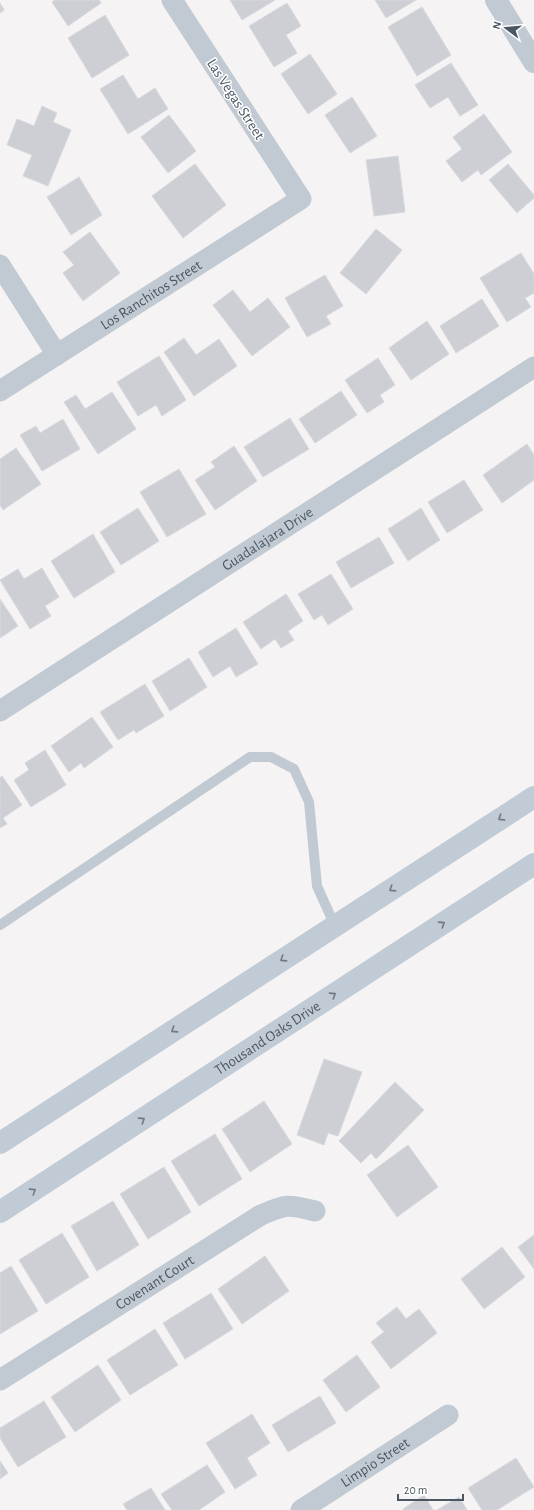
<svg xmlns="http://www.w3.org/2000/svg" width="534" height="1510" font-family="'Alegreya Sans',sans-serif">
<rect width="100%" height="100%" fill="#f5f3f3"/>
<!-- building -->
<g fill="#cdcfd5" stroke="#d7d9de">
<polygon points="55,0 99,0 101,3 68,26 52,2"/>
<polygon points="230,0 275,0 242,20"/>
<polygon points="375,0 416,0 386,18"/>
<polygon points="0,3 4,10 0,13"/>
<polygon points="287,3 301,26 286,35 297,53 274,67 249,26"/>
<polygon points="422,7 451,55 417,76 388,27"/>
<polygon points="105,15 129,55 92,78 68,38"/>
<polygon points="310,54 337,94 308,114 281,74"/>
<polygon points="451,63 478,105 460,116 448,97 430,108 415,85"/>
<polygon points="123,75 138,99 155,88 168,109 128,134 100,89"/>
<polygon points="352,97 377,136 350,153 325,115"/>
<polygon points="42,106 57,113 53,122 71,130 48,186 23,176 32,155 7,145 17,119 34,126"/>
<polygon points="484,114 512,152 481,175 478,170 462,182 446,161 462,149 453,137"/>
<polygon points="169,115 196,151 168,173 141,137"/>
<polygon points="398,156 405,212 374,216 366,160"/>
<polygon points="195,164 226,205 183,238 152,196"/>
<polygon points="508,164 534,195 534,198 517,213 489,180"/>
<polygon points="79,177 102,215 71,235 47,197"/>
<polygon points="376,229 402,250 366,294 340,273"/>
<polygon points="90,232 120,273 83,301 63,273 74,265 63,252"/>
<polygon points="521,253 534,274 534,293 525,298 531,307 507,322 480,278"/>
<polygon points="325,275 343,306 326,316 331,324 307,337 285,298"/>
<polygon points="233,290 250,312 268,298 290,327 252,356 213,305"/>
<polygon points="482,299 499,326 456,353 440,326"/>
<polygon points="427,321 449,354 411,380 389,348"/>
<polygon points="184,338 196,355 219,339 237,366 194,396 164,352"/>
<polygon points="159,356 186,400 162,416 156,405 138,416 117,382"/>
<polygon points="378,358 395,385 380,395 384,402 367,413 345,380"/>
<polygon points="341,391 357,415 315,443 299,419"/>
<polygon points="112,392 136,429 98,454 64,402 76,395 85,409"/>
<polygon points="290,418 309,449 263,477 244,447"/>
<polygon points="63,419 80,449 42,471 20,435 36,426 40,433"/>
<polygon points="527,444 534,455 534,480 502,503 483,475"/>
<polygon points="234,446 257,481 215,510 195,480 215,467 211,462"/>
<polygon points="16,448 41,484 3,510 0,505 0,459"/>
<polygon points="179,469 206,514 167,537 140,492"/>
<polygon points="464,480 483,510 447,533 428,502"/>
<polygon points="138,508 159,541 121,565 100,532"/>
<polygon points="421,508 440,540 408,561 388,529"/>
<polygon points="93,534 115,572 74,598 51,561"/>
<polygon points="379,537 394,563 351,588 336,562"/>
<polygon points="42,568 59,597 45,606 51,616 30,629 0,580 18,569 24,579"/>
<polygon points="331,574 353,609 328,625 322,615 314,620 298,594"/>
<polygon points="286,594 303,621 288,631 294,640 281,648 275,639 261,649 243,622"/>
<polygon points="0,599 18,626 0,638"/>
<polygon points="236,628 258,664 236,677 230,666 213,677 198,652"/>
<polygon points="189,658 207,687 170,711 152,681"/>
<polygon points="145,684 164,716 136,733 134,730 118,740 100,712"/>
<polygon points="92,717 113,747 84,768 81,763 69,772 51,746"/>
<polygon points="45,750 66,785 31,807 14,780 29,770 25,763"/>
<polygon points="2,776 22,805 3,818 7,824 0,828 0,778"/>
<polygon points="324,1059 362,1072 338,1136 328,1133 324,1145 297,1135"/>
<polygon points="395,1082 424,1110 376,1159 371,1153 361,1163 339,1141"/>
<polygon points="264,1101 292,1144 250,1172 222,1129"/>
<polygon points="215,1134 242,1179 199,1206 171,1161"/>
<polygon points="408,1145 438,1187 397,1217 367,1175"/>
<polygon points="164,1167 191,1212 148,1239 120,1194"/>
<polygon points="113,1201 139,1245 97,1271 71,1226"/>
<polygon points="62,1233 89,1277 46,1304 19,1260"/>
<polygon points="534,1235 534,1269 518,1247"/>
<polygon points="502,1247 525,1277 484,1309 461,1279"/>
<polygon points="265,1256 289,1291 242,1324 218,1289"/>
<polygon points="11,1266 38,1311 0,1334 0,1273"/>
<polygon points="211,1293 233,1329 185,1359 163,1323"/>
<polygon points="397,1307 406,1319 419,1309 437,1333 391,1369 371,1342 384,1332 376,1323"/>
<polygon points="155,1329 178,1365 130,1395 107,1360"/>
<polygon points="357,1355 380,1387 346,1412 323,1380"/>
<polygon points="98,1365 121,1400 75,1432 51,1397"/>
<polygon points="320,1396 336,1423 288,1452 272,1425"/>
<polygon points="44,1401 66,1437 18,1467 0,1438 0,1428"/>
<polygon points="252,1414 270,1443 247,1458 257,1475 235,1489 206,1443"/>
<polygon points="516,1458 534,1487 497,1510 482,1510 468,1488"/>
<polygon points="0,1461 8,1473 0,1479"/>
<polygon points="207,1465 225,1492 199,1510 172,1510 161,1494"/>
<polygon points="151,1488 165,1510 127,1510 123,1504"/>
<polygon points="424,1495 433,1510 404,1510 403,1509"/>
<polygon points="459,1497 467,1510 437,1510"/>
</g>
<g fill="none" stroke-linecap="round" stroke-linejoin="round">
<!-- service -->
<polyline stroke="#c1cad2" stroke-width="10" points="0,925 250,757 271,757 294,769 309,802 317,886 335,926"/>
<!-- minor -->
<g stroke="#c1cad2" stroke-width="21">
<polyline points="0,265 57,355"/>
<path id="s1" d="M0 391 301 199 172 0"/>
<path id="s2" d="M0 711 534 367"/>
<path id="s3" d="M0 1380 261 1215C286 1204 288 1204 315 1211"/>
<path id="s4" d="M301 1510 448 1415"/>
</g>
<!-- tertiary -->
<polyline stroke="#c1cad2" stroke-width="22" points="496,0 534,62"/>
<!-- secondary -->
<g stroke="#c1cbd6" stroke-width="22">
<polyline points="0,1143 534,797"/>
<path id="s5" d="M0 1212 534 864"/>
</g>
</g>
<!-- one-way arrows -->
<defs><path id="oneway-chevron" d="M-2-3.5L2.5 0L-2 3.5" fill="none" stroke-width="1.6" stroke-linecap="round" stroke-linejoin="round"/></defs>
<g stroke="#6e7984">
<use href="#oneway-chevron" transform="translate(501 818) rotate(147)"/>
<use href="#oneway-chevron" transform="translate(392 889) rotate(147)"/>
<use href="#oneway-chevron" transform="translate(442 924) rotate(-33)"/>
<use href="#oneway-chevron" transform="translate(283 959) rotate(147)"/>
<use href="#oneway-chevron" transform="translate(333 995) rotate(-33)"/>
<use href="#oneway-chevron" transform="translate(174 1030) rotate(147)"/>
<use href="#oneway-chevron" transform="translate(142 1120) rotate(-33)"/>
<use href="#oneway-chevron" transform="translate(33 1191) rotate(-33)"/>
</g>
<g text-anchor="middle" stroke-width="3" stroke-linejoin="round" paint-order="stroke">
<!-- street labels -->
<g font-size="15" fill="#4a5661" stroke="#fff">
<text transform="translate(236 99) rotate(57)" y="5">Las Vegas Street</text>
<text dy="5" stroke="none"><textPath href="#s1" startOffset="179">Los Ranchitos Street</textPath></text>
<text dy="5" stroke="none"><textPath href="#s2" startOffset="318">Guadalajara Drive</textPath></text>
<text dy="5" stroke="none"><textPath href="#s5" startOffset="319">Thousand Oaks Drive</textPath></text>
<text dy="5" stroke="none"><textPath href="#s3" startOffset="183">Covenant Court</textPath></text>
<text dy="5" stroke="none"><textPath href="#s4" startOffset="88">Limpio Street</textPath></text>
</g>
</g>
<!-- north arrow -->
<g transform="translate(506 28) rotate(286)" stroke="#ffffff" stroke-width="3" paint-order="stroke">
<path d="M0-3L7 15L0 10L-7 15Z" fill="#4a5661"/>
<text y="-6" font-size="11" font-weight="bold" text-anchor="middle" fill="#4a5661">N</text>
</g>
<!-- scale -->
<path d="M398 1494v6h65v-6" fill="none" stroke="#4a5661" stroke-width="2"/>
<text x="404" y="1494" font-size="12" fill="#4a5661" stroke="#ffffff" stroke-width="3" paint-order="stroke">20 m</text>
</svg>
